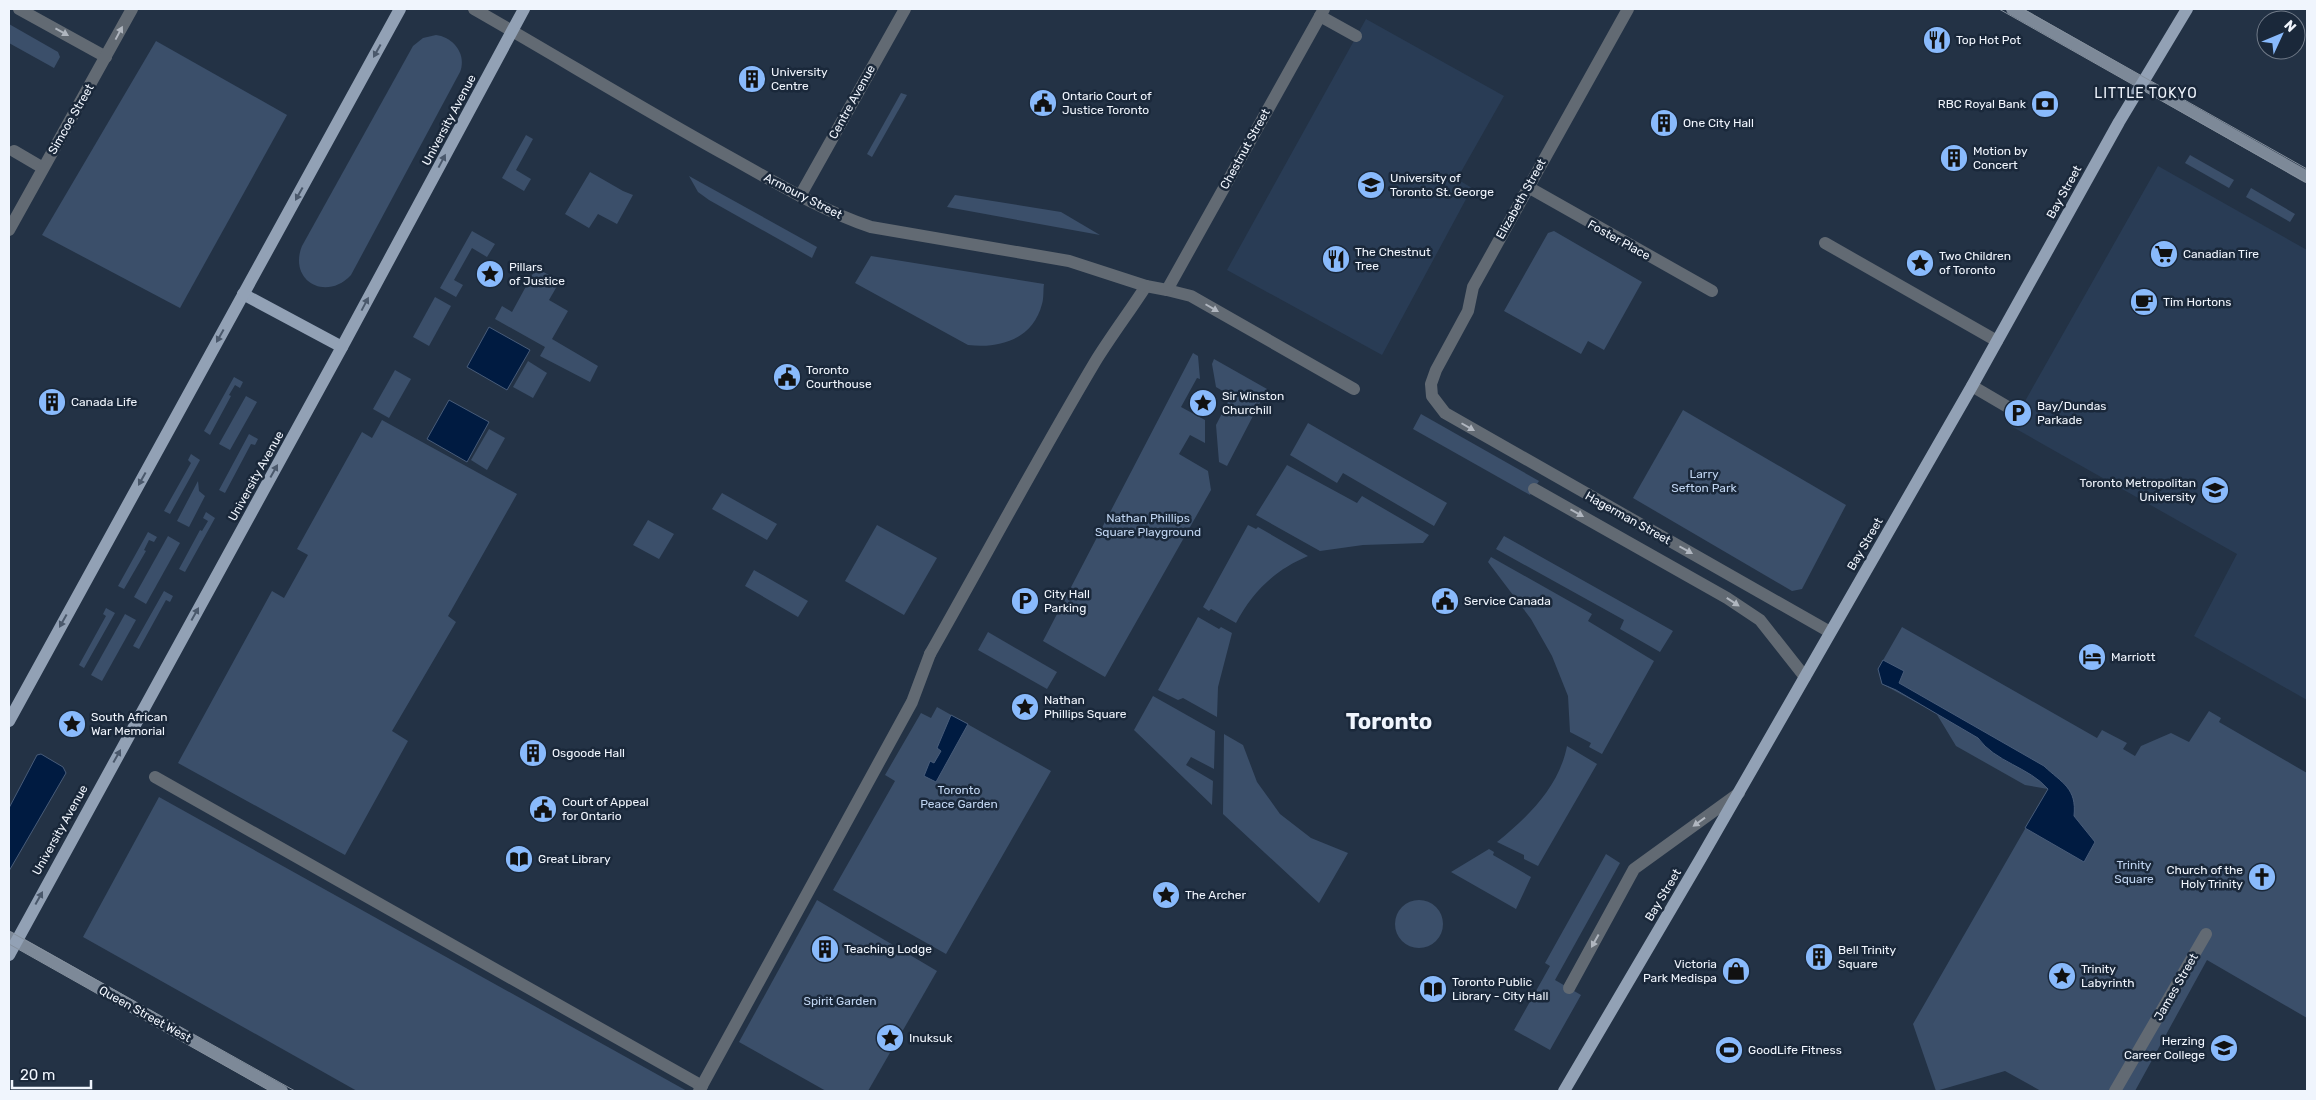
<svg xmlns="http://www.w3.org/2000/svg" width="2316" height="1100" font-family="Rubik,sans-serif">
<rect width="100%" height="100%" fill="#233245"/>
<!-- built -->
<g fill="#293c55">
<polygon points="1366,19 1504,96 1457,179 1472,188 1382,355 1227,270"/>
<polygon points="2158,166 2307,250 2307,700 2194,636 2237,554 2011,426"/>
</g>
<!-- green -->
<g fill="#3b4f6a">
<polygon points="9,24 58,52 60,57 54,68 9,43"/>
<path d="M436 35C453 37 467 54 460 72L351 275C326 302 288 281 302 246L413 46 423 38Z"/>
<polygon points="156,41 287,115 180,308 42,235"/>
<polygon points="901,93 907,95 872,157 867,154"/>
<polygon points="526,135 533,139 516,170 531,179 524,191 502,178"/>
<polygon points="2190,155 2234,180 2229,188 2185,163"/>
<polygon points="590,172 623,191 633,195 617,224 598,214 589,228 565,214"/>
<polygon points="689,176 817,247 812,258 709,200 698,192"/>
<polygon points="2251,188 2295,214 2290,222 2246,197"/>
<polygon points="955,195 1061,212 1100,235 947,207"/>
<polygon points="472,231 495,244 487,257 472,248 454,280 463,285 456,297 440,288"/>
<polygon points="1554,231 1642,282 1604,350 1588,341 1581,354 1504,311 1548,233"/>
<path d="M871 256 1044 284C1043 290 1044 298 1042 304 1033 339 1000 349 968 345L855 283Z"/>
<polygon points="536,268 560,281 549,300 568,311 552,339 598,366 590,382 540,356 545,347 495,319 502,306 512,312"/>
<polygon points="435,297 451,306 429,346 413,337"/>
<polygon points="1193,353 1198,356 1200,379 1197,378 1181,407 1205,420 1205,443 1190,435 1179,454 1208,471 1211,490 1105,677 1043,641"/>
<polygon points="1214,359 1267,389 1227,466 1219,462 1216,425 1231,396 1216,387 1212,364"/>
<polygon points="528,361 547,373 533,398 513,387"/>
<polygon points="395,370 411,379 389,418 373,409"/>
<polygon points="234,377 243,382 240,388 235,385 229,395 231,396 210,435 204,431"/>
<polygon points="246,396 257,402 230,450 219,444"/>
<polygon points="1683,410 1846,505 1802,589 1792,591 1633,498"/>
<polygon points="1421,414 1539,481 1530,495 1413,429"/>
<polygon points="382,420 517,494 448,616 456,622 392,731 408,741 345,855 178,763 272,591 284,598 308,555 297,549 362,432 372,438"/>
<polygon points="1308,423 1447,503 1434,526 1343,473 1337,483 1290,455"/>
<polygon points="489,429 505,438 487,470 471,460"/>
<polygon points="249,434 258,439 255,445 251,444 225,493 219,490"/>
<polygon points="191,454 200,460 170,514 164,511 191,463 188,460"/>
<polygon points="1287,465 1357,503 1362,496 1429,535 1423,543 1363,545 1320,551 1256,515"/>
<polygon points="198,481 199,491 205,496 189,527 177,521"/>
<polygon points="722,493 777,524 767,540 712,509"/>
<polygon points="206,512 215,518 185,572 179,569 200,530 202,531 208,521 203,518"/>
<polygon points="648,520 674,534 659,559 633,545"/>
<polygon points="877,525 937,558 904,615 845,581"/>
<path d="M1248 525 1256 529 1258 527 1308 556C1275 570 1253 591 1236 623L1211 609 1209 611 1203 607Z"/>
<polygon points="148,532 157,537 154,542 149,540 144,550 146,551 124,589 118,586"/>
<polygon points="168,536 180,543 146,604 134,597"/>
<polygon points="1504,536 1673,631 1660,652 1620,629 1624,620 1496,549"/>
<polygon points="1491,557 1592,614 1588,621 1654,661 1602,754 1589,747 1591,743 1570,732 1568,696 1552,656 1531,619 1488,562"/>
<polygon points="754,570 808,601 798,617 745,586"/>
<polygon points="164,591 173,596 170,602 166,600 139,649 133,646"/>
<polygon points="106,608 115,613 84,668 79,665 106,616 103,614"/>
<polygon points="125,614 136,620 102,681 91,675"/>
<polygon points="1198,617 1219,629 1221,627 1232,633 1218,687 1217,717 1183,698 1178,700 1158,690"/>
<polygon points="1902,627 2097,738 2102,730 2127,743 2123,749 2135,756 2141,746 2171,733 2189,742 2209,711 2221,718 2219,722 2307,773 2307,1018 2207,960 2135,1091 2041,1091 2005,1071 1936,1091 1913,1024 2048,789 2025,785 1956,746 1936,713 1882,684 1878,669"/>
<polygon points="988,632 1057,672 1047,689 978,650"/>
<polygon points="1153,696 1215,731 1214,769 1191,757 1186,765 1213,781 1212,805 1134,730"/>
<polygon points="937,707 1051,771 946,954 833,890 895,781 885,775 921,713 931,718"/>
<polygon points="1224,734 1243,745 1257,782 1280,814 1311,838 1348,853 1319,903 1223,814"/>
<path d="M1567 746 1597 764 1538 866 1524 859V855L1497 842C1528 817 1559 787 1567 746Z"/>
<polygon points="159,797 687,1091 357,1091 83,937"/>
<polygon points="1489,849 1494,852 1493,855 1531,877 1516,909 1451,872"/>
<polygon points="1606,854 1620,863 1555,980 1581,995 1550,1050 1514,1030 1550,966 1545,963"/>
<circle cx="1419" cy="924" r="24"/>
<polygon points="817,900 937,971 868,1091 826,1091 739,1042"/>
</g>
<!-- water -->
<g fill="#001b41" stroke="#485c79">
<polygon points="489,327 530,350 507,390 467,367"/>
<polygon points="449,400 489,422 467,462 427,439"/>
<path d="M1883 660 1904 671 1899 683 2044 766C2062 783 2077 788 2074 816L2095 842 2084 862 2025 828 2048 789C2029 767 1995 762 1978 738L1896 690 1882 684 1878 669Z"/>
<polygon points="951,715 968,724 936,782 924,776 930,761 934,763 941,751 937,748"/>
<polygon points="41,754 63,767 66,773 9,871 9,808 37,755"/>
</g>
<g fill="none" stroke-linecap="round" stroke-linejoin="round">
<!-- lane -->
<g stroke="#626a73" stroke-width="12">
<polyline points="1320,16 1356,36"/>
<polyline points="14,151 43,168"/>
<polyline points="1825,243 1997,341"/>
<polyline points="1167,290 1191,296 1354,389"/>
<polyline points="1972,386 2018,413"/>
<polyline points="1534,489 1727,598 1760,620 1805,677"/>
<path d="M930 654C985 557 1038 458 1095 362 1111 336 1130 311 1146 286"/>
<polyline points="1569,988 1634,869 1739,793"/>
</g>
<!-- street -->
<g stroke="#626a73" stroke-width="12">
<polyline points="19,9 106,57"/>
<path d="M474 9C558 57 641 108 726 155 773 181 820 210 871 227L1069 261 1146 286 1167 290 1324 9"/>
<polyline points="1628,9 1473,287 1468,311 1436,370 1431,384 1432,396 1445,413 1830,632"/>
<polyline points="1528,187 1712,291"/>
<polyline points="800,196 905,9"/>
<polyline points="9,230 132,9"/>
<polyline points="155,777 702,1086"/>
<polyline points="699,1091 912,702 930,654"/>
<polyline points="2115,1091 2206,934"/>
</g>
<!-- secondary -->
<g stroke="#7d8998" stroke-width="12">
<polyline points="2012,9 2307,177"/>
<polyline points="9,937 282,1091"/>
</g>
<!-- primary -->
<g stroke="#92a1b5" stroke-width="12">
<polyline points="243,294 342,347"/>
<polyline points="9,721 400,9"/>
<polyline points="9,955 342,347 524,9"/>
<polyline points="1564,1091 1701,858 1972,386 2119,122 2187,9"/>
</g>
<!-- tram -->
<g stroke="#85909d" stroke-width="1">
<polyline points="1999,9 2307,183"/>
<polyline points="2023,9 2307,169"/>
<polyline points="9,931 295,1091"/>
<polyline points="9,944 270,1091"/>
</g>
</g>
<!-- one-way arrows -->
<defs><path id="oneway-solid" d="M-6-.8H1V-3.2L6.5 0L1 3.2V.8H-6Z" transform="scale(1.25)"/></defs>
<g fill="#b0b6bf">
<use href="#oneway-solid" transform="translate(62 32) rotate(29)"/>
<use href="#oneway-solid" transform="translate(119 33) rotate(-62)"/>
<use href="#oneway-solid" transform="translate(1212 308) rotate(30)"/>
<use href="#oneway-solid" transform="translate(1468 427) rotate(30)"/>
<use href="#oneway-solid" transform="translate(1577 513) rotate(29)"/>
<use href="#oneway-solid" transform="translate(1686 550) rotate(29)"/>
<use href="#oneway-solid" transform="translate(1733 602) rotate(33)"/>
<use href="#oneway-solid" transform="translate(1699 822) rotate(144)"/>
<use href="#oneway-solid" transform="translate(1595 941) rotate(119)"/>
</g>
<g fill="#4a586b">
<use href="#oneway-solid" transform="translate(377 51) rotate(119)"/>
<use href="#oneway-solid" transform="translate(442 161) rotate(-62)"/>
<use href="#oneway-solid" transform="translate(299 194) rotate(119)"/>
<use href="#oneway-solid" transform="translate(365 304) rotate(-62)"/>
<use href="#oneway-solid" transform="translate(220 336) rotate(119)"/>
<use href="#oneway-solid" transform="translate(274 471) rotate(-61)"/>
<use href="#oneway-solid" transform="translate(142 479) rotate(119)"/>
<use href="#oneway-solid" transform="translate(195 614) rotate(-61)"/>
<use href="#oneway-solid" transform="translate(63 621) rotate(119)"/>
<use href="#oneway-solid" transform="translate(117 756) rotate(-61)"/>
<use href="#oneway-solid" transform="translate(39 898) rotate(-61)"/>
</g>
<!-- icons -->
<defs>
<symbol id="restaurant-disc" viewBox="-11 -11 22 22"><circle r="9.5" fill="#89bafc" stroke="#1a283a"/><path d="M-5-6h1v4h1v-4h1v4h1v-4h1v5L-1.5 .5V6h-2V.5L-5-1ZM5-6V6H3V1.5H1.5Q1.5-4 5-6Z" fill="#111"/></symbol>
<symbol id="building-disc" viewBox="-11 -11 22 22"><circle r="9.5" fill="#89bafc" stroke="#1a283a"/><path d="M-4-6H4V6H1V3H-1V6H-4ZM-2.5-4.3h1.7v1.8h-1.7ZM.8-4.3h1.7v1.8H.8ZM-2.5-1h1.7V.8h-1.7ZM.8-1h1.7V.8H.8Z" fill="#111"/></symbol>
<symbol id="civic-disc" viewBox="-11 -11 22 22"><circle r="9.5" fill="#89bafc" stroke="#1a283a"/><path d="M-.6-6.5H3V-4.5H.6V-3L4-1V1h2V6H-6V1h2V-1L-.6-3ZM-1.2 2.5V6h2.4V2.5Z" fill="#111"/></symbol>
<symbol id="bank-disc" viewBox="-11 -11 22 22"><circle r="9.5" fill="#89bafc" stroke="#1a283a"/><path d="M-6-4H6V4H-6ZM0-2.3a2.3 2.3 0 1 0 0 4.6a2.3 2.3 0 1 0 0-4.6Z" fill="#111"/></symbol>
<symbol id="university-disc" viewBox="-11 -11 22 22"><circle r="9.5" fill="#89bafc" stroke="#1a283a"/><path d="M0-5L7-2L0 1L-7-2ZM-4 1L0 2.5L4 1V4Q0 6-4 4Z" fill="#111"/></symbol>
<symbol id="supermarket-disc" viewBox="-11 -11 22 22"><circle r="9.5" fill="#89bafc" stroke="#1a283a"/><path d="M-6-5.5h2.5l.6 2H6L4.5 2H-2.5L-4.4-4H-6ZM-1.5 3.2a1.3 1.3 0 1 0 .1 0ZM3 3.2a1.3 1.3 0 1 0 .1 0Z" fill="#111"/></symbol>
<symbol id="sight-disc" viewBox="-11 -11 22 22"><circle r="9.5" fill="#89bafc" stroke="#1a283a"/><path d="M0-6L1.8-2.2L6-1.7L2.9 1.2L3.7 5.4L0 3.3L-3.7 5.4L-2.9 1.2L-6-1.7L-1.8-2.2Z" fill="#111"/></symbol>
<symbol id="cafe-disc" viewBox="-11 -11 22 22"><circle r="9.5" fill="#89bafc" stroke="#1a283a"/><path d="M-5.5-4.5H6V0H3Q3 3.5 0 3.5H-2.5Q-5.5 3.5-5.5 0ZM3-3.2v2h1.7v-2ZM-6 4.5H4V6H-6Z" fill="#111"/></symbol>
<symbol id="parking-disc" viewBox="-11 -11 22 22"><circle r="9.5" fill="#89bafc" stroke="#1a283a"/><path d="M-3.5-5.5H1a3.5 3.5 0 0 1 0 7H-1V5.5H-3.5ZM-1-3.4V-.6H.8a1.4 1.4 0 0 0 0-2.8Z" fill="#111"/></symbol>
<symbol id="hotel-disc" viewBox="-11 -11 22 22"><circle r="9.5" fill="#89bafc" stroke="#1a283a"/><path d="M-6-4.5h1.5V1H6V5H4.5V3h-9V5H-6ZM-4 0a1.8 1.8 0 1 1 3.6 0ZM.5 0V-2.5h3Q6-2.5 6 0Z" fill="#111"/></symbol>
<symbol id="library-disc" viewBox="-11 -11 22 22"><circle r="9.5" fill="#89bafc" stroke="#1a283a"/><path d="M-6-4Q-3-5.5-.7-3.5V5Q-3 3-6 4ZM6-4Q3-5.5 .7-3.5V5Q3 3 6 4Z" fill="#111"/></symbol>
<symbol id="church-disc" viewBox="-11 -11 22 22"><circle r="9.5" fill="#89bafc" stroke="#1a283a"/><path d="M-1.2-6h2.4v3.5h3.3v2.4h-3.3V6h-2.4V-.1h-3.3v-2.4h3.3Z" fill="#111"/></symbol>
<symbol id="shop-disc" viewBox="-11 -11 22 22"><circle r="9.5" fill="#89bafc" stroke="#1a283a"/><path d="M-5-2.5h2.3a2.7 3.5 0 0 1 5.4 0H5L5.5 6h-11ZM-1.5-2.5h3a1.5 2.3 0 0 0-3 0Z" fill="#111"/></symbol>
<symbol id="stadium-disc" viewBox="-11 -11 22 22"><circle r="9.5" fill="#89bafc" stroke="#1a283a"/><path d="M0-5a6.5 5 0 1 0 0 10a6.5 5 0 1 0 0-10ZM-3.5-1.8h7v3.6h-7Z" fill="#111"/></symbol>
</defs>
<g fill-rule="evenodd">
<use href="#restaurant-disc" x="1921" y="24" width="32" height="32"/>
<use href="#building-disc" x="736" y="63" width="32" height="32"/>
<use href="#civic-disc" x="1027" y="87" width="32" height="32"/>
<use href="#bank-disc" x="2029" y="88" width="32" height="32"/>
<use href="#building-disc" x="1648" y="107" width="32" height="32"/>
<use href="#building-disc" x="1938" y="142" width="32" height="32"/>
<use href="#university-disc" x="1355" y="169" width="32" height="32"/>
<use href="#supermarket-disc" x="2148" y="238" width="32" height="32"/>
<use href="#restaurant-disc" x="1320" y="243" width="32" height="32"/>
<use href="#sight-disc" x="1904" y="247" width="32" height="32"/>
<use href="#sight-disc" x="474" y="258" width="32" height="32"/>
<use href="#cafe-disc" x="2128" y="286" width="32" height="32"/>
<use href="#civic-disc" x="771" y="361" width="32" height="32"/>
<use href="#building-disc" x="36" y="386" width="32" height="32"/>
<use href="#sight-disc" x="1187" y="387" width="32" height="32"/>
<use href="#parking-disc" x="2002" y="397" width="32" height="32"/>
<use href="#university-disc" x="2199" y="474" width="32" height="32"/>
<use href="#parking-disc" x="1009" y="585" width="32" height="32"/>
<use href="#civic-disc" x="1429" y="585" width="32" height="32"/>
<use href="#hotel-disc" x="2076" y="641" width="32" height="32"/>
<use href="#sight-disc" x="1009" y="691" width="32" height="32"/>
<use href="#sight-disc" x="56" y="708" width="32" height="32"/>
<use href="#building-disc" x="517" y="737" width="32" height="32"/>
<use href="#civic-disc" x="527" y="793" width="32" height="32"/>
<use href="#library-disc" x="503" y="843" width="32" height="32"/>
<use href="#church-disc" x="2246" y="861" width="32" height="32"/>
<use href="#sight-disc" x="1150" y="879" width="32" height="32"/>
<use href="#building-disc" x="809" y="933" width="32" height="32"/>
<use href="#building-disc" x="1803" y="941" width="32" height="32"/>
<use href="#shop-disc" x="1720" y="955" width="32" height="32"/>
<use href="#sight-disc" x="2046" y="960" width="32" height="32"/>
<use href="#library-disc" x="1417" y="973" width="32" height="32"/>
<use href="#sight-disc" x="874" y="1022" width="32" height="32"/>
<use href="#university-disc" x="2208" y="1032" width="32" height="32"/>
<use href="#stadium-disc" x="1713" y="1034" width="32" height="32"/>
</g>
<g text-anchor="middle" stroke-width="5" stroke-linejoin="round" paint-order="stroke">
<!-- poi labels -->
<g font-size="12" fill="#f0f5fd" stroke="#1a283a" text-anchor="start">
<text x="1956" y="44">Top Hot Pot</text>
<text x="771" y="76">University<tspan x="771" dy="14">Centre</tspan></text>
<text x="1062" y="100">Ontario Court of<tspan x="1062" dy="14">Justice Toronto</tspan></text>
<text x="2026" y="108" text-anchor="end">RBC Royal Bank</text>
<text x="1683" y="127">One City Hall</text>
<text x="1973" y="155">Motion by<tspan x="1973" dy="14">Concert</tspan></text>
<text x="1390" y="182">University of<tspan x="1390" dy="14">Toronto St. George</tspan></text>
<text x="1355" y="256">The Chestnut<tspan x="1355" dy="14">Tree</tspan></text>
<text x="2183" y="258">Canadian Tire</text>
<text x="1939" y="260">Two Children<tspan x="1939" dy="14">of Toronto</tspan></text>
<text x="509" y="271">Pillars<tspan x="509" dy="14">of Justice</tspan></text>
<text x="2163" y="306">Tim Hortons</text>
<text x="806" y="374">Toronto<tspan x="806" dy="14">Courthouse</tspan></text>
<text x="1222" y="400">Sir Winston<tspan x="1222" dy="14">Churchill</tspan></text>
<text x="71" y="406">Canada Life</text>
<text x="2037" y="410">Bay/Dundas<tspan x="2037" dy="14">Parkade</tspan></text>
<text x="2196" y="487" text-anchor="end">Toronto Metropolitan<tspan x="2196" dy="14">University</tspan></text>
<text x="1044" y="598">City Hall<tspan x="1044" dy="14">Parking</tspan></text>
<text x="1464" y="605">Service Canada</text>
<text x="2111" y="661">Marriott</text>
<text x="1044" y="704">Nathan<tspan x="1044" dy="14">Phillips Square</tspan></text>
<text x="91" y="721">South African<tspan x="91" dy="14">War Memorial</tspan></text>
<text x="552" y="757">Osgoode Hall</text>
<text x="562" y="806">Court of Appeal<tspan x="562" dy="14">for Ontario</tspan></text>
<text x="538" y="863">Great Library</text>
<text x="2243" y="874" text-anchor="end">Church of the<tspan x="2243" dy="14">Holy Trinity</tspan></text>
<text x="1185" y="899">The Archer</text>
<text x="844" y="953">Teaching Lodge</text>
<text x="1838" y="954">Bell Trinity<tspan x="1838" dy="14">Square</tspan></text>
<text x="1717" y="968" text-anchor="end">Victoria<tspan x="1717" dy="14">Park Medispa</tspan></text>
<text x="2081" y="973">Trinity<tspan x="2081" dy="14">Labyrinth</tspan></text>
<text x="1452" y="986">Toronto Public<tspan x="1452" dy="14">Library - City Hall</tspan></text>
<text x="909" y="1042">Inuksuk</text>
<text x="2205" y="1045" text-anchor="end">Herzing<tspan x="2205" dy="14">Career College</tspan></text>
<text x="1748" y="1054">GoodLife Fitness</text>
</g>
<!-- street labels -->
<g font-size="12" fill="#f0f5fd" stroke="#1a283a">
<text transform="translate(852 102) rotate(-61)" y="4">Centre Avenue</text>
<text transform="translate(71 119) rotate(-60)" y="4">Simcoe Street</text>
<text transform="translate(449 120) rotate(-62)" y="4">University Avenue</text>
<text transform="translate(1245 149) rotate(-61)" y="4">Chestnut Street</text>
<text transform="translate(2064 192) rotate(-61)" y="4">Bay Street</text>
<text transform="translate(803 196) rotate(27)" y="4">Armoury Street</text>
<text transform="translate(1521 199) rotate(-61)" y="4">Elizabeth Street</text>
<text transform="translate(1619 240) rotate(29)" y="4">Foster Place</text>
<text transform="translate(256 476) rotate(-61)" y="4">University Avenue</text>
<text transform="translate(1628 518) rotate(29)" y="4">Hagerman Street</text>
<text transform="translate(1865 544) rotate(-60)" y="4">Bay Street</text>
<text transform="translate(60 830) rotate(-61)" y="4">University Avenue</text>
<text transform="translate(1663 895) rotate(-59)" y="4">Bay Street</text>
<text transform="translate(2176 987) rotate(-60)" y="4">James Street</text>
<text transform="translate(145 1014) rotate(29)" y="4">Queen Street West</text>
</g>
<!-- park labels -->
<g font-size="12" fill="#c0d5f1" stroke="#1a283a">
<text x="1704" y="478">Larry<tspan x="1704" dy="14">Sefton Park</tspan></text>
<text x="1148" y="522">Nathan Phillips<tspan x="1148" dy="14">Square Playground</tspan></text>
<text x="959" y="794">Toronto<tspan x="959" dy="14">Peace Garden</tspan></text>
<text x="2134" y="869">Trinity<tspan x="2134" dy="14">Square</tspan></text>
<text x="840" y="1005">Spirit Garden</text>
</g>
<!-- neighbourhood labels -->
<g font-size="14" letter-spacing="1" fill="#f0f5fd" stroke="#1a283a">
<text x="2146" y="98">LITTLE TOKYO</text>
</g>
<!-- town labels -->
<g font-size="22" font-weight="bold" fill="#f0f5fd" stroke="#1a283a">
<text x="1389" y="729">Toronto</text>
</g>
</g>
<!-- border -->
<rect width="2316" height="1100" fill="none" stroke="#f0f5fd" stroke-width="20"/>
<!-- north arrow -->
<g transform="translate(2281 35) rotate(46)"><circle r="24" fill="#1a283a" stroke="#707a88"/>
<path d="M0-4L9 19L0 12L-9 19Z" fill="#89bafc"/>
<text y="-8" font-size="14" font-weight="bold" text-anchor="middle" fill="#f0f5fd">N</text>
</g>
<!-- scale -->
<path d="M12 1080v8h79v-8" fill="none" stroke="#f0f5fd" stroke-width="2.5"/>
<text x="20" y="1080" font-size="15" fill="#f0f5fd" stroke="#1a283a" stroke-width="4" paint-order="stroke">20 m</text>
</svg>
